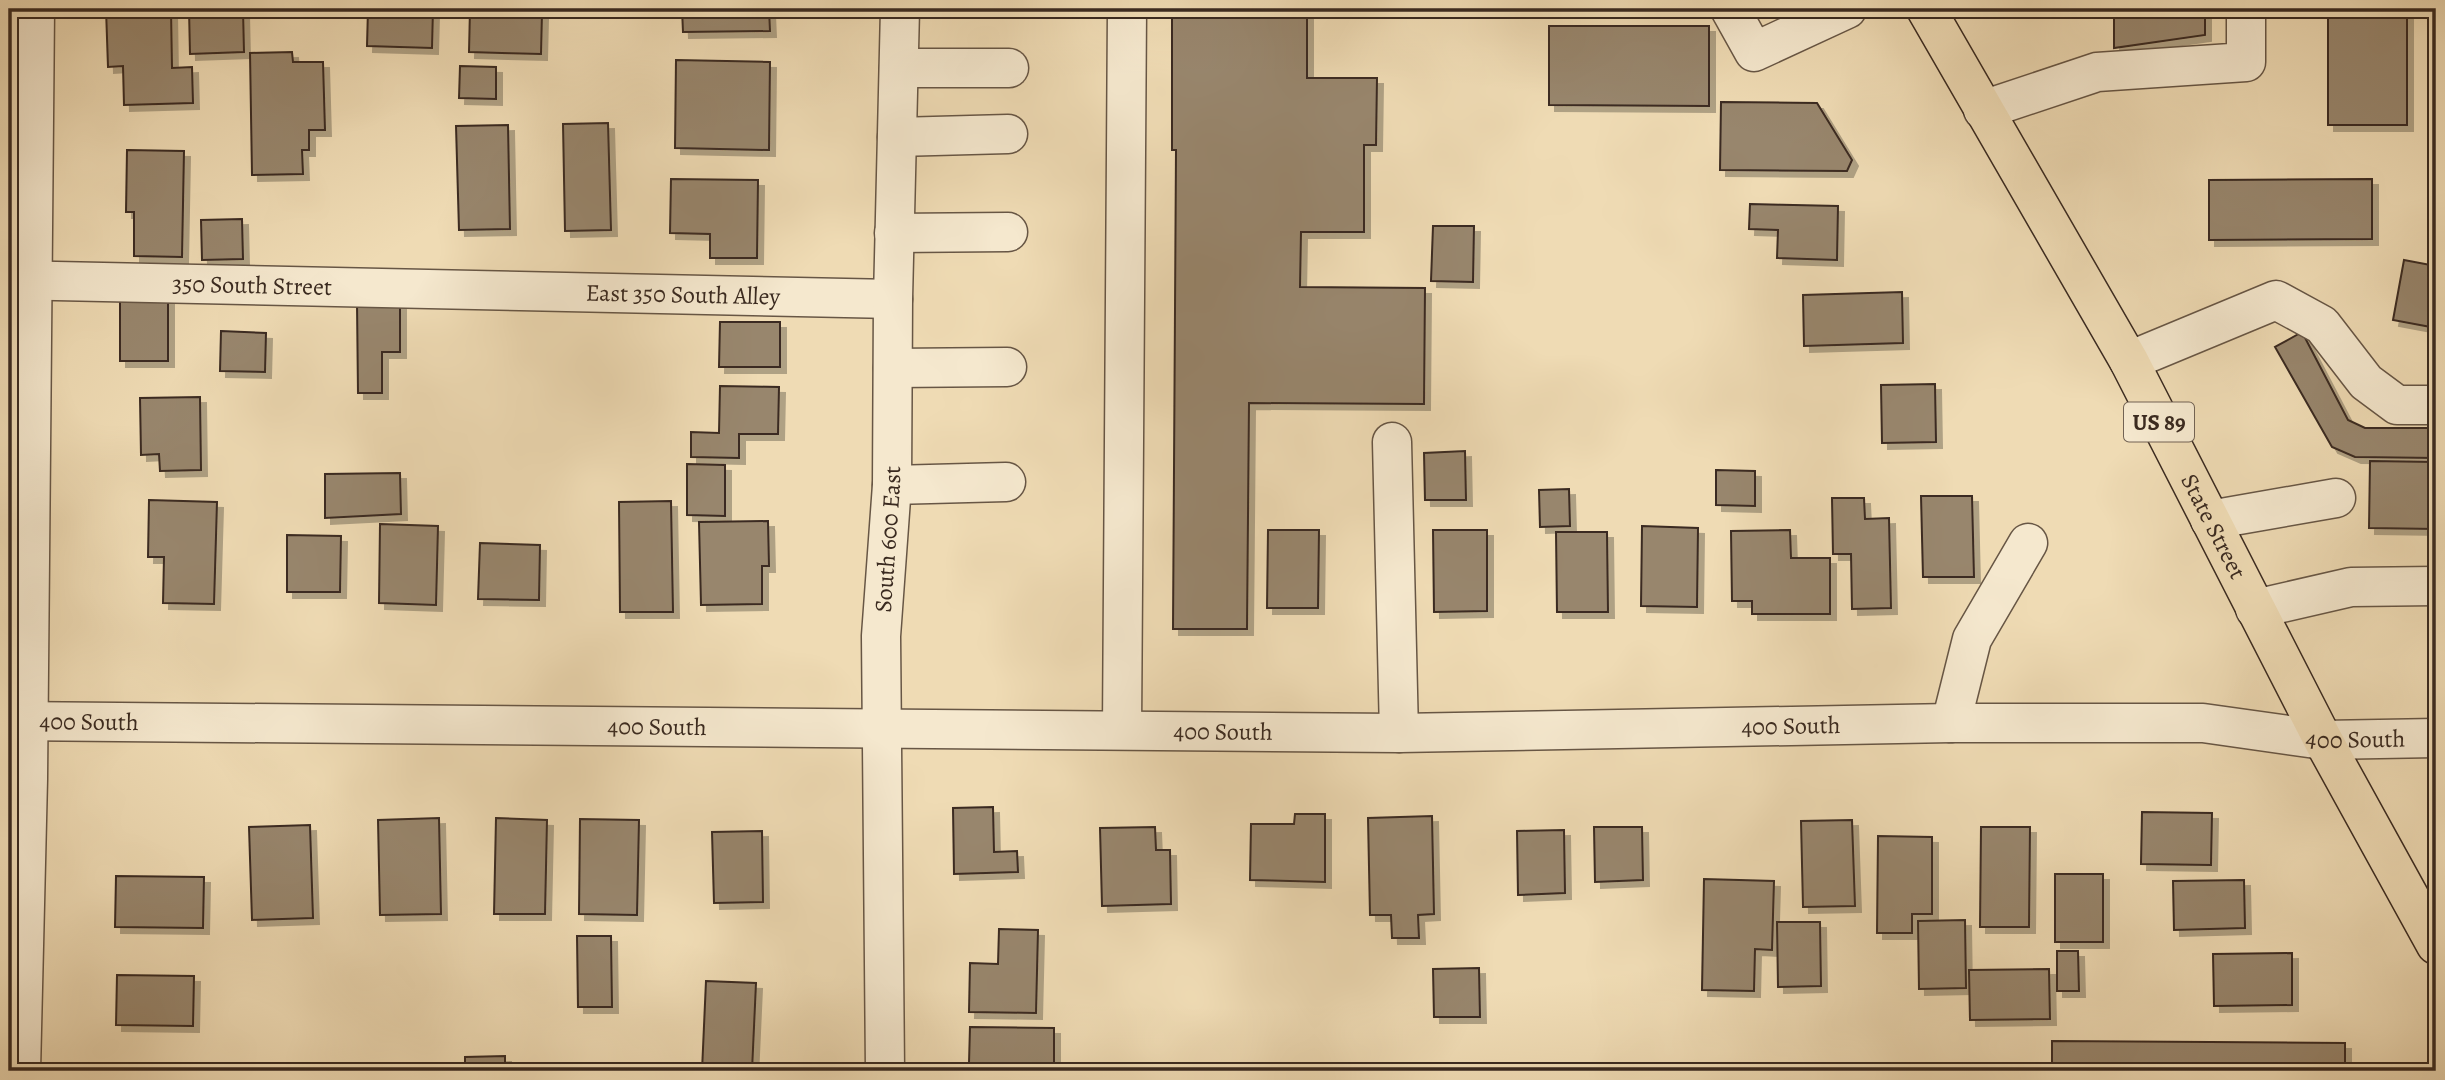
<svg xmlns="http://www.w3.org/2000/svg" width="2445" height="1080" font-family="Alegreya,serif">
<defs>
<filter id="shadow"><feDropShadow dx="6" dy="6" stdDeviation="0" flood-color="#0004"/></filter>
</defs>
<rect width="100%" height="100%" fill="#efdbb4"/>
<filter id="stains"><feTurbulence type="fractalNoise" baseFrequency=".00286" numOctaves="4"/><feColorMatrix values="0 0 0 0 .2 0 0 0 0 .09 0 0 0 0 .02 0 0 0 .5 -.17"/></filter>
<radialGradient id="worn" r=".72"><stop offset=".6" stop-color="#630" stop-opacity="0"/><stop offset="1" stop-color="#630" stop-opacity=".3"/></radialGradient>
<!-- building -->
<g fill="#98866d" stroke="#3a2a20" stroke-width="2" filter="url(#shadow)">
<polygon points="106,9 171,9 172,68 192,67 193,103 124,105 123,66 108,67"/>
<polygon points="189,9 243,9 244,52 190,54"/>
<polygon points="368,9 433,9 432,48 367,46"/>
<polygon points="470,9 522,9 522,13 542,13 541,54 469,52"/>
<polygon points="682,9 769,9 770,31 683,32"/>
<polygon points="1172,9 1307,9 1307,78 1377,78 1376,145 1364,145 1364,232 1301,232 1300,287 1425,288 1424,404 1249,403 1247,629 1173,629 1176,150 1172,150"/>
<polygon points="2114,9 2205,9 2205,35 2114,48"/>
<rect x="2328" y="9" width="79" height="116"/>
<polygon points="1549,26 1709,26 1709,106 1549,105"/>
<polygon points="292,52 293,62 323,62 325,130 309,130 309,150 302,150 303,174 252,175 250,53"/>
<polygon points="676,60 770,62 769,150 675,148"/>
<polygon points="460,66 496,67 496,99 459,98"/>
<polygon points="1721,102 1817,103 1852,160 1847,171 1720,170"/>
<polygon points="608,123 611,230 565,231 563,124"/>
<polygon points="508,125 510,229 459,230 456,126"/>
<polygon points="127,150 184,151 182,257 134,256 134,212 126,212"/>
<polygon points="671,179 758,180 757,258 710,258 710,234 670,233"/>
<polygon points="2372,179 2372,239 2209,240 2209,180"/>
<polygon points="1750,204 1838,206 1837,260 1777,258 1778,230 1749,229"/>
<polygon points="242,219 243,259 202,260 201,220"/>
<polygon points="1433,226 1474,226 1473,282 1431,281"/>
<polygon points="2404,260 2436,266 2436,328 2393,320"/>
<polygon points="1902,292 1903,343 1804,346 1803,295"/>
<rect x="120" y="298" width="48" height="63"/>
<polygon points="400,302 400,352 382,352 382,393 358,393 357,303"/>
<polygon points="720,322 780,322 780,367 719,367"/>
<polygon points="221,331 266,333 265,372 220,371"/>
<polygon points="2302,332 2348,420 2365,428 2436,428 2436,458 2355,457 2332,447 2275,347"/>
<polygon points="1935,384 1936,442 1882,443 1881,385"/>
<polygon points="720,386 779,387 778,434 739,434 739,458 691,457 691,432 719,433"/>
<polygon points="200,397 201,470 160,471 159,454 141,455 140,398"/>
<polygon points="1465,451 1466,500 1425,500 1424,453"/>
<polygon points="2370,461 2436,462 2436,529 2369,528"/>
<polygon points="687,464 725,465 725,516 687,515"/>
<polygon points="1716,470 1755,471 1755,506 1716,505"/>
<polygon points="400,473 401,514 325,518 325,474"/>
<polygon points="1569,489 1570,526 1540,527 1539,490"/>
<polygon points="1921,496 1972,496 1974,577 1923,577"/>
<polygon points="1832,498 1864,498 1865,519 1889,518 1891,608 1852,609 1851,554 1833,554"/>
<polygon points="149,500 217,502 214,604 163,603 164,557 148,557"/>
<polygon points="671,501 673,612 620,612 619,502"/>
<polygon points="768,521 769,566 762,566 762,604 701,605 699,522"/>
<polygon points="380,524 438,526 436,605 379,603"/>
<polygon points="1642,526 1698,528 1697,607 1641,606"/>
<polygon points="1268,530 1319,530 1318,608 1267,608"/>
<polygon points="1433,530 1487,530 1487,611 1434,612"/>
<polygon points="1790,530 1791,558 1830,558 1830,614 1752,614 1752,601 1732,601 1731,531"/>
<polygon points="1556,532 1607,532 1608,612 1557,612"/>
<polygon points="287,535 341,536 340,592 287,592"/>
<polygon points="480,543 540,545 539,600 478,599"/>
<polygon points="993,807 994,852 1017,851 1018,872 954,874 953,808"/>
<polygon points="2142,812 2212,813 2211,865 2141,864"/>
<polygon points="1295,814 1325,814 1325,882 1250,880 1251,824 1294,824"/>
<polygon points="1432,816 1434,914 1418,915 1419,938 1392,938 1391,915 1370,915 1368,818"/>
<polygon points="439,818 441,914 380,915 378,820"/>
<polygon points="496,818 547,820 545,914 494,914"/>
<polygon points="580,819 639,820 637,915 579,914"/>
<polygon points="1852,820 1855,906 1803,907 1801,821"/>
<polygon points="310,825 313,918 252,920 249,827"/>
<polygon points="1155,827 1156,850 1170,850 1171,904 1102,906 1100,828"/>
<polygon points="1594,827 1642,827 1643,880 1595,882"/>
<polygon points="1981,827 2030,827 2029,927 1980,927"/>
<polygon points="1564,830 1565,893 1518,895 1517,831"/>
<polygon points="762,831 763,902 714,903 712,832"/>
<polygon points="1878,836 1932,837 1932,914 1912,914 1912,933 1877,933"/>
<rect x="2055" y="874" width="48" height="68"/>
<polygon points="116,876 204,877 203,928 115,927"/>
<polygon points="1704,879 1774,881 1772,950 1755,949 1754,991 1702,990"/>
<polygon points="2244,880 2245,928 2174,930 2173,881"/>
<polygon points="1965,920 1966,988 1919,989 1918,921"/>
<polygon points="1777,922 1820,922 1821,986 1778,987"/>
<polygon points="999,929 1038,930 1036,1013 969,1012 970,963 998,964"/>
<polygon points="577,936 611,936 612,1007 578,1007"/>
<polygon points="2057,951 2078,951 2079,991 2057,991"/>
<polygon points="2292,953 2292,1005 2214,1006 2213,954"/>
<polygon points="1479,968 1480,1017 1434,1017 1433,969"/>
<polygon points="2049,969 2050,1019 1970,1020 1969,970"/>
<polygon points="117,975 194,976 193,1026 116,1025"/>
<polygon points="706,981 756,983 752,1071 702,1071"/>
<polygon points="970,1027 1054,1028 1054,1064 969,1063"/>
<polygon points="2052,1041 2345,1043 2345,1071 2052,1071"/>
<polygon points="505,1056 505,1071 465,1071 465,1057"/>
<polygon points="238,1063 238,1071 119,1071 119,1064"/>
</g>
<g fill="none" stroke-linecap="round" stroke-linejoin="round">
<defs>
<g id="minor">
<polyline points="1730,9 1754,52 1847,9"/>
<polyline points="899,68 1009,68"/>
<polyline points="1983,110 2097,72 2246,62 2246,9"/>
<polyline points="897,137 1008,134"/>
<polyline points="894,233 1008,232"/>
<path id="s1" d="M9 280 893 299"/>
<polyline points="2129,361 2276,300 2322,325 2366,382 2397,405 2436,405"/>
<polyline points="893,368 1007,367"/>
<polyline points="1392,442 1399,733"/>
<polyline points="892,485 1006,482"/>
<polyline points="2210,520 2336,498"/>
<polyline points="2255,609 2351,587 2436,586"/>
<path id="s2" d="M9 721 1399 733 1951 723H2203L2323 740 2436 738"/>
<polyline points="1951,723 1972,639 2028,543"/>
<polyline points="1122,730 1127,9"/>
<polyline points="21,1071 28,779 35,9"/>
<path id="s3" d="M885 1071 881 636 892 485 893 299 900 9"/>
</g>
<g id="major">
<path id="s4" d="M1926 9 2129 361 2323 740 2436 945"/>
</g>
</defs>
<!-- minor casing -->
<use href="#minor" stroke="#675645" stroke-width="41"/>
<!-- major casing -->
<use href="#major" stroke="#3a2a20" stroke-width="41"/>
<!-- minor -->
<use href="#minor" stroke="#f5e8ce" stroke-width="38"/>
<!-- major -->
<use href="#major" stroke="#efdbb4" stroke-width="38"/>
</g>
<g text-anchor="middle" stroke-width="5" stroke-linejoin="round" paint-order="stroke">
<!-- shield labels -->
<rect fill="#f5e8ce" stroke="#726354" stroke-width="2" x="2124" y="402.5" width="70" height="39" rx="5"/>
<g font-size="23" font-weight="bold" fill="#3a2a20">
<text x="2159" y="430">US 89</text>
</g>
<!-- street labels -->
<g font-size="24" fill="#3a2a20" stroke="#f5e8ce">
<text dy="8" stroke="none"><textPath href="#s1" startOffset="243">350 South Street</textPath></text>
<text dy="8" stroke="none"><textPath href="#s1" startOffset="674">East 350 South Alley</textPath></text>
<text dy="8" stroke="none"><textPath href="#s4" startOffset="592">State Street</textPath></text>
<text dy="8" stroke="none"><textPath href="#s3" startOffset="532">South 600 East</textPath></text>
<text dy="8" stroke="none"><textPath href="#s2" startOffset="80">400 South</textPath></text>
<text dy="8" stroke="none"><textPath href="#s2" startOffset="648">400 South</textPath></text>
<text dy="8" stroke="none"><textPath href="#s2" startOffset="1782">400 South</textPath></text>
<text dy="8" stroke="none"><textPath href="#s2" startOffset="1214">400 South</textPath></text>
<text dy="8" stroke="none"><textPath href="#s2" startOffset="2348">400 South</textPath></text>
</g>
</g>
<!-- margin -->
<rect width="2445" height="1080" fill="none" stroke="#efdbb4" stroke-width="35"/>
<rect x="10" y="10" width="2424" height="1059" fill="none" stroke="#3a2a20" stroke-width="3.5"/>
<rect x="18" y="18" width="2410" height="1045" fill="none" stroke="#3a2a20" stroke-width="2"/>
<rect width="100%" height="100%" filter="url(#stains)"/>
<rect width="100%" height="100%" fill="url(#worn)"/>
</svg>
